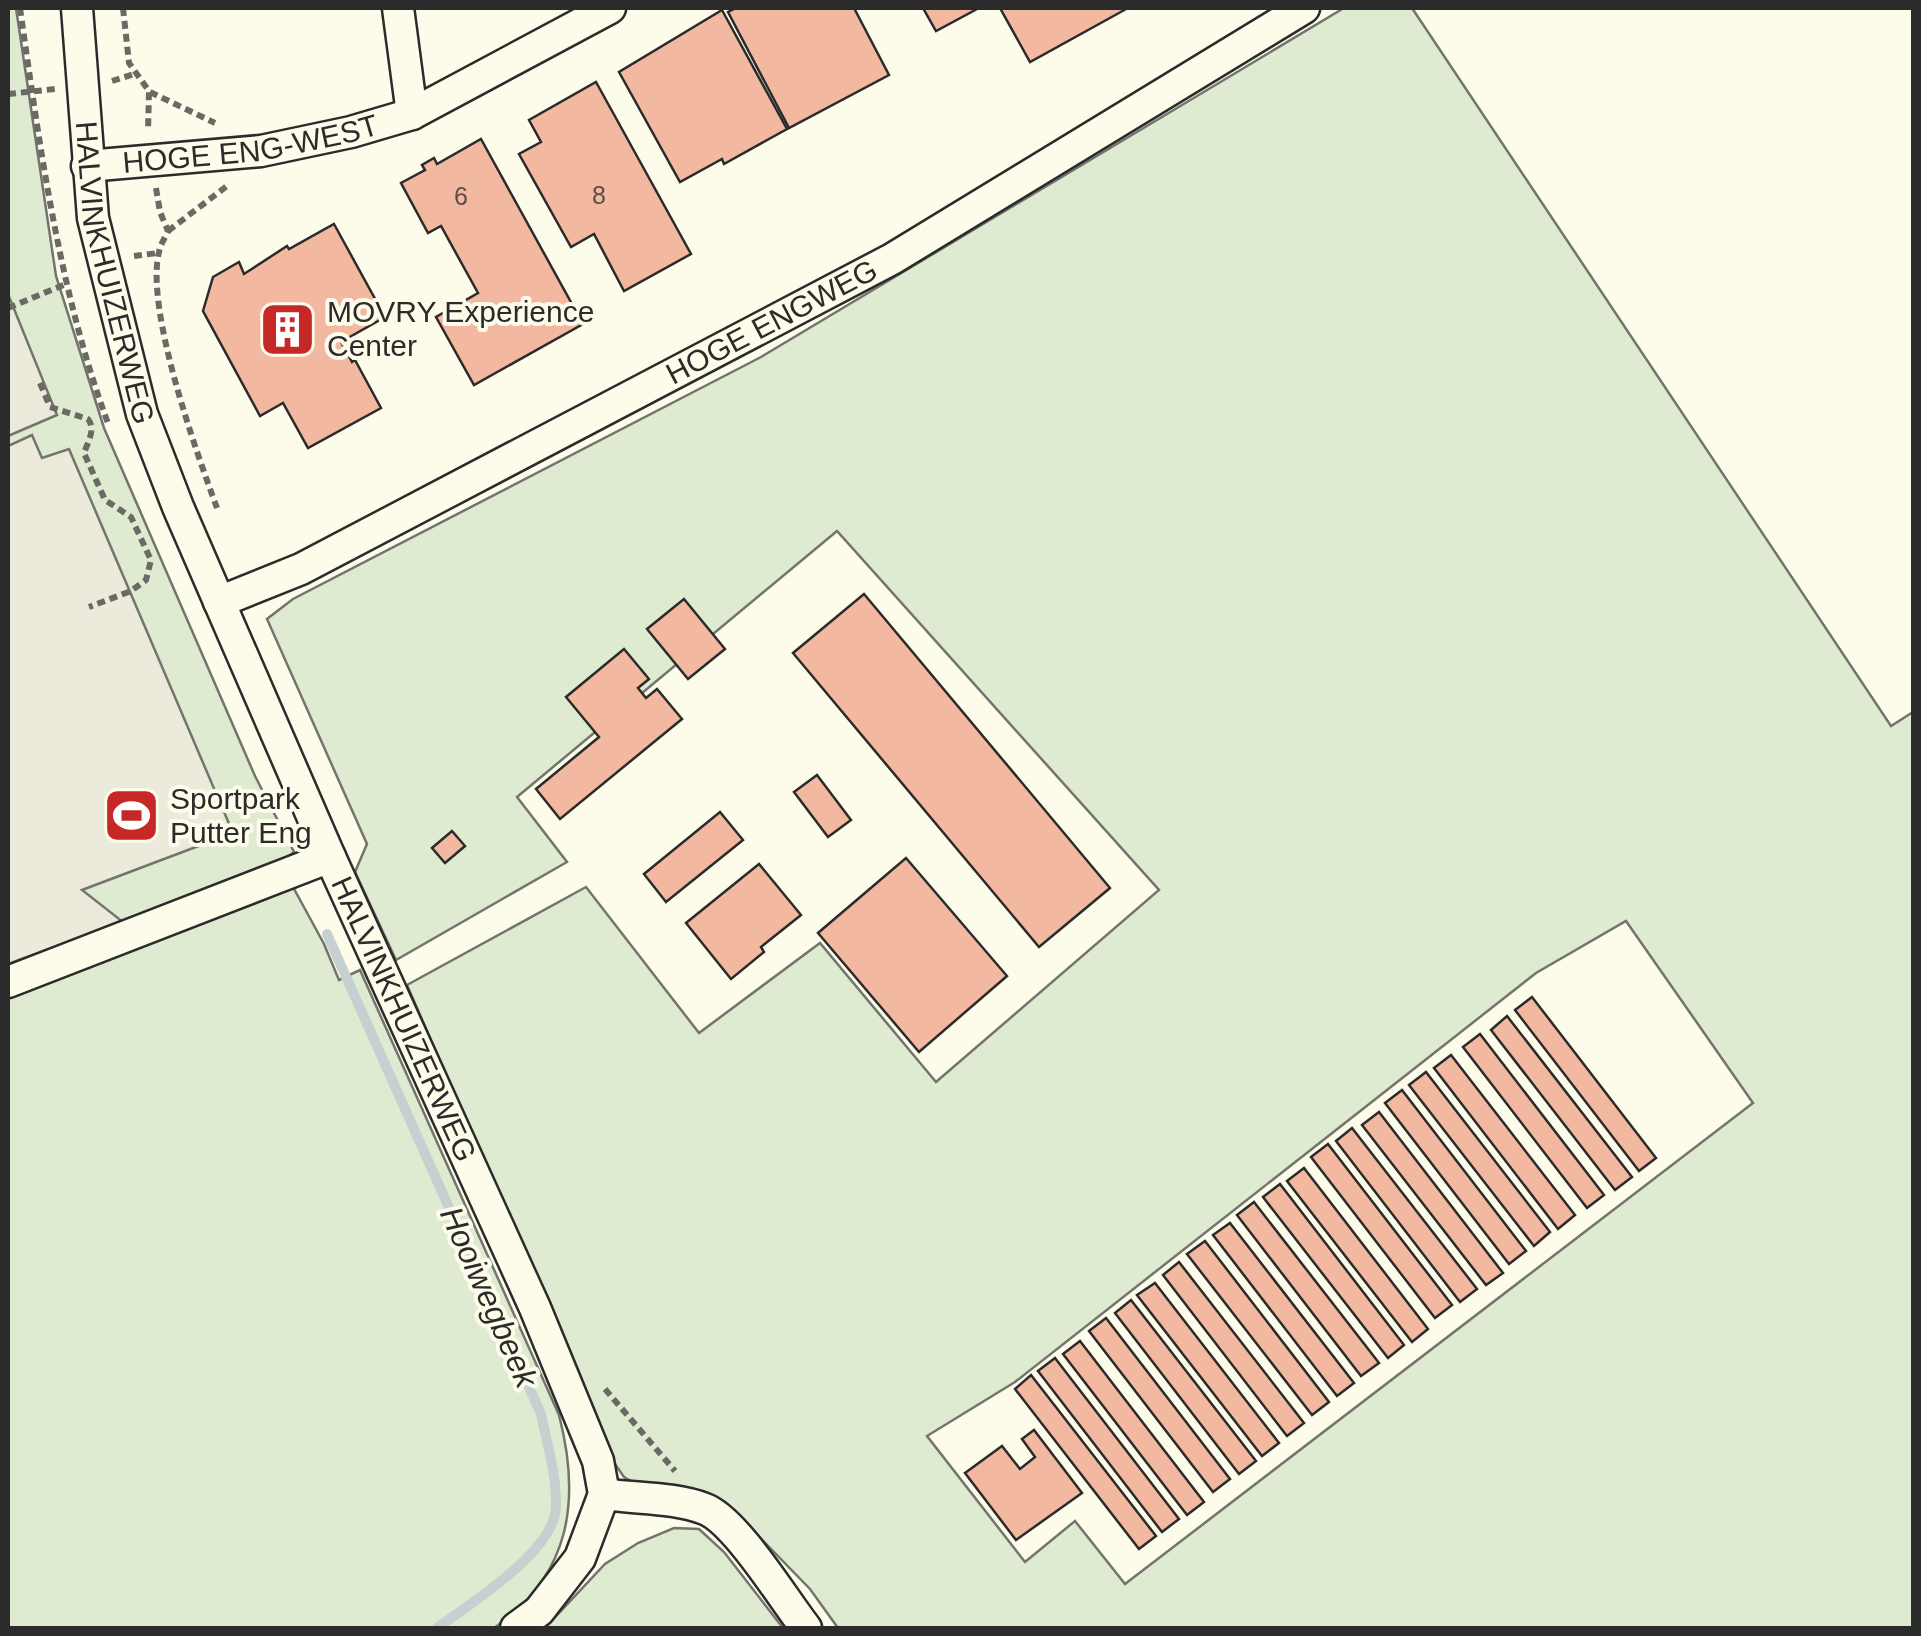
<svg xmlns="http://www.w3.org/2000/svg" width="1921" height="1636" font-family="Helvetica,sans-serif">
<rect width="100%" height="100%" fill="#fdfbea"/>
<!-- green -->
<g fill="#deebd1" stroke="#74746e" stroke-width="2.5" fill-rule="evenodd">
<path d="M8 8H16L56 276 104 428 255 776 294 852 280 863 324 944 339 980 360 970 559 1415C581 1500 571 1575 494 1628H8Z"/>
<path d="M1344 8H1412L1891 726 1913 712V1628H838L810 1589 729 1506 686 1493 636 1484 624 1477 615 1464 407 985 586 887 699 1033 820 943 936 1082 1159 890 837 531 517 797 567 862 396 960 355 872 367 844 267 619 293 599 761 357ZM1626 921 1753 1103 1125 1584 1075 1521 1025 1562 927 1436 1015 1382 1536 973Z"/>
<polygon points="674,1528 699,1529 724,1552 783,1628 545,1628 605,1564 638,1543"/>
</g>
<!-- parking -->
<g fill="#eceadb" stroke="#74746e" stroke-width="2.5">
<polygon points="8,294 57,415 8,436"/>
<polygon points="32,435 42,458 69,449 233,833 82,890 123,922 8,964 8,446"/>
</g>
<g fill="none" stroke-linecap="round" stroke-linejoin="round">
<!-- stream -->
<path stroke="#c7d0d0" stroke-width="10" d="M327 934 541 1414C547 1444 557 1476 556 1507 555 1551 470 1604 437 1628"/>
</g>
<!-- building -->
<g fill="#f2b8a0" stroke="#2b2b2b" stroke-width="2.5">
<polygon points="736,8 854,8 889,75 789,128 728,12"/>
<polygon points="923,8 979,8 936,31"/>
<polygon points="1000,8 1128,8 1030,62"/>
<polygon points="722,10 787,129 724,164 722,159 680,182 619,72"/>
<polygon points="596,82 691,254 624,291 594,234 571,247 519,154 541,142 529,120"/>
<polygon points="481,139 583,324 474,385 436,317 478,293 441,226 428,233 401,183 425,170 422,165 434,158 437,164"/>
<polygon points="334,224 385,317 341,342 352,362 355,360 381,408 308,448 283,403 260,416 203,311 213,277 239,262 244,274 287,246 289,249"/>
<polygon points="864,594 1110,888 1039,947 793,653"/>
<polygon points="684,599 725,649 688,679 647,629"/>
<polygon points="624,649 649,679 638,688 646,698 657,689 682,719 560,819 536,789 599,737 566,697"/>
<polygon points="817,775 851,820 828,837 794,792"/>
<polygon points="720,812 743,840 666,902 644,874"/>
<polygon points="452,831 465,846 445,863 432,848"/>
<polygon points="906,858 1007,976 919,1052 818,933"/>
<polygon points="759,864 801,915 761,947 764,952 731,979 686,923"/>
<polygon points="1532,997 1656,1158 1639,1171 1515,1010"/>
<polygon points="1507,1016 1632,1177 1615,1190 1491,1030"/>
<polygon points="1480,1034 1604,1195 1587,1208 1463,1047"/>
<polygon points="1451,1055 1575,1215 1558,1229 1434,1068"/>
<polygon points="1426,1072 1550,1232 1534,1246 1409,1085"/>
<polygon points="1402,1090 1526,1251 1509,1264 1385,1103"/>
<polygon points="1379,1112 1503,1273 1486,1285 1362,1125"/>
<polygon points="1352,1128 1477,1289 1460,1302 1336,1141"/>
<polygon points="1328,1144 1452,1305 1435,1318 1311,1157"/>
<polygon points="1304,1168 1428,1329 1412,1342 1287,1181"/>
<polygon points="1280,1184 1404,1345 1388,1358 1263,1197"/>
<polygon points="1254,1202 1379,1363 1361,1376 1237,1215"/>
<polygon points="1230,1223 1354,1383 1337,1396 1213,1235"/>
<polygon points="1205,1241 1329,1402 1312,1415 1187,1254"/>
<polygon points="1179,1262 1304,1423 1287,1436 1163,1275"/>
<polygon points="1155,1283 1279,1443 1262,1456 1137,1295"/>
<polygon points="1131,1300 1256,1461 1239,1474 1115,1313"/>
<polygon points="1106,1318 1230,1479 1213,1492 1089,1331"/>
<polygon points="1080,1341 1204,1502 1187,1515 1063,1354"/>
<polygon points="1055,1358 1179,1519 1162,1532 1038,1371"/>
<polygon points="1031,1375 1156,1536 1139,1549 1015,1389"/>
<polygon points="1034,1430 1082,1493 1016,1540 965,1473 1002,1446 1020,1469 1035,1457 1022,1439"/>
</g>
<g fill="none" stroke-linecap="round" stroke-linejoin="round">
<defs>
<g id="minor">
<path id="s1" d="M77 8 93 218 142 414 178 507 330 857 535 1308 598 1461 604 1494 580 1558 539 1611 516 1628"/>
<polyline points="398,8 412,114"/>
<path id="s2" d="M87 166 261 151 351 132 412 114 610 8"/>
<path id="s3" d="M219 602 301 569 892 259 1304 8"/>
<polyline points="8,982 330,857"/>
<path d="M604 1494C636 1499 674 1497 705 1509 736 1521 784 1600 806 1628"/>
</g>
</defs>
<!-- minor casing -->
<use href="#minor" stroke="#2b2b2b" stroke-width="35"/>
<!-- path -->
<g stroke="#6a6964" stroke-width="6" stroke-dasharray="8 5" stroke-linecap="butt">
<path d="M20 8C40 148 59 292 109 426"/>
<polyline points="123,8 129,63 149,91 148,131"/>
<polyline points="112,81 134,74"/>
<polyline points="150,92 215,123"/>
<polyline points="8,94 55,89"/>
<path d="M156 188 160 212 168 231C165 238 160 245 159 252 145 309 196 451 217 508"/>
<polyline points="168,231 227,186"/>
<polyline points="134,256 158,253"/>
<polyline points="8,308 66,284"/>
<path d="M40 383 50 407 88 419C96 429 88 442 84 453L105 500 131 517 151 560 146 580 131 591 89 607"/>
<polyline points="605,1389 675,1471"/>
</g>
<!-- minor -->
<use href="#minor" stroke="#fdfbea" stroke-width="30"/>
</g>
<!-- icons -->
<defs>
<symbol id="building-square" viewBox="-11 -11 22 22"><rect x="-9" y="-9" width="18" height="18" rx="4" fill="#c62828" stroke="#fdfbea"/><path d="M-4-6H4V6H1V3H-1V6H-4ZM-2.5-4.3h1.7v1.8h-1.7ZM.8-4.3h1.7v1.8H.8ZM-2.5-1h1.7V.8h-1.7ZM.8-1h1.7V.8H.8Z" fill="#fff"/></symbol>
<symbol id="stadium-square" viewBox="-11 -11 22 22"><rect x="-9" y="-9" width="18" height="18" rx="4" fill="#c62828" stroke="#fdfbea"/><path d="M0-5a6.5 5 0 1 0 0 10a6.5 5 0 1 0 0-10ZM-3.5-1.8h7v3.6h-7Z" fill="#fff"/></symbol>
</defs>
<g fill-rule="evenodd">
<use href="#building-square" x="256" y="298" width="63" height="63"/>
<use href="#stadium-square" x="100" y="784" width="63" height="63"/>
</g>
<g text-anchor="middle" stroke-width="8" stroke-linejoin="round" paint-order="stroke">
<!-- number labels -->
<g font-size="25" fill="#5d4e48">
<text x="599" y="204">8</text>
<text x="461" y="205">6</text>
</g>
<!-- street labels -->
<g font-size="30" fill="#2b2b2b" stroke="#fdfbea">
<text dy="10" stroke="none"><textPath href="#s2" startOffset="165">HOGE ENG-WEST</textPath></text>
<text dy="10" stroke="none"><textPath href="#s1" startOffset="268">HALVINKHUIZERWEG</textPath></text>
<text dy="10" stroke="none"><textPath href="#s3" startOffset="620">HOGE ENGWEG</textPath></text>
<text dy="10" stroke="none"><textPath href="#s1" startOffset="1072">HALVINKHUIZERWEG</textPath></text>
</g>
<!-- poi labels -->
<g font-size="30" fill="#2b2b2b" stroke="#fdfbea" text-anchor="start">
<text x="327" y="322">MOVRY Experience<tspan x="327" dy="34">Center</tspan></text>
<text x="170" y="809">Sportpark<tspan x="170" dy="34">Putter Eng</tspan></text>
</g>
<!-- water labels -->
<g font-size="32" font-style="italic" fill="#2b2b2b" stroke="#fdfbea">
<text transform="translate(489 1297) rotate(66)" y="11">Hooiwegbeek</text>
</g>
</g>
<!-- border -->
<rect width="1921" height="1636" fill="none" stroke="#2b2b2b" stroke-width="20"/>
</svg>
